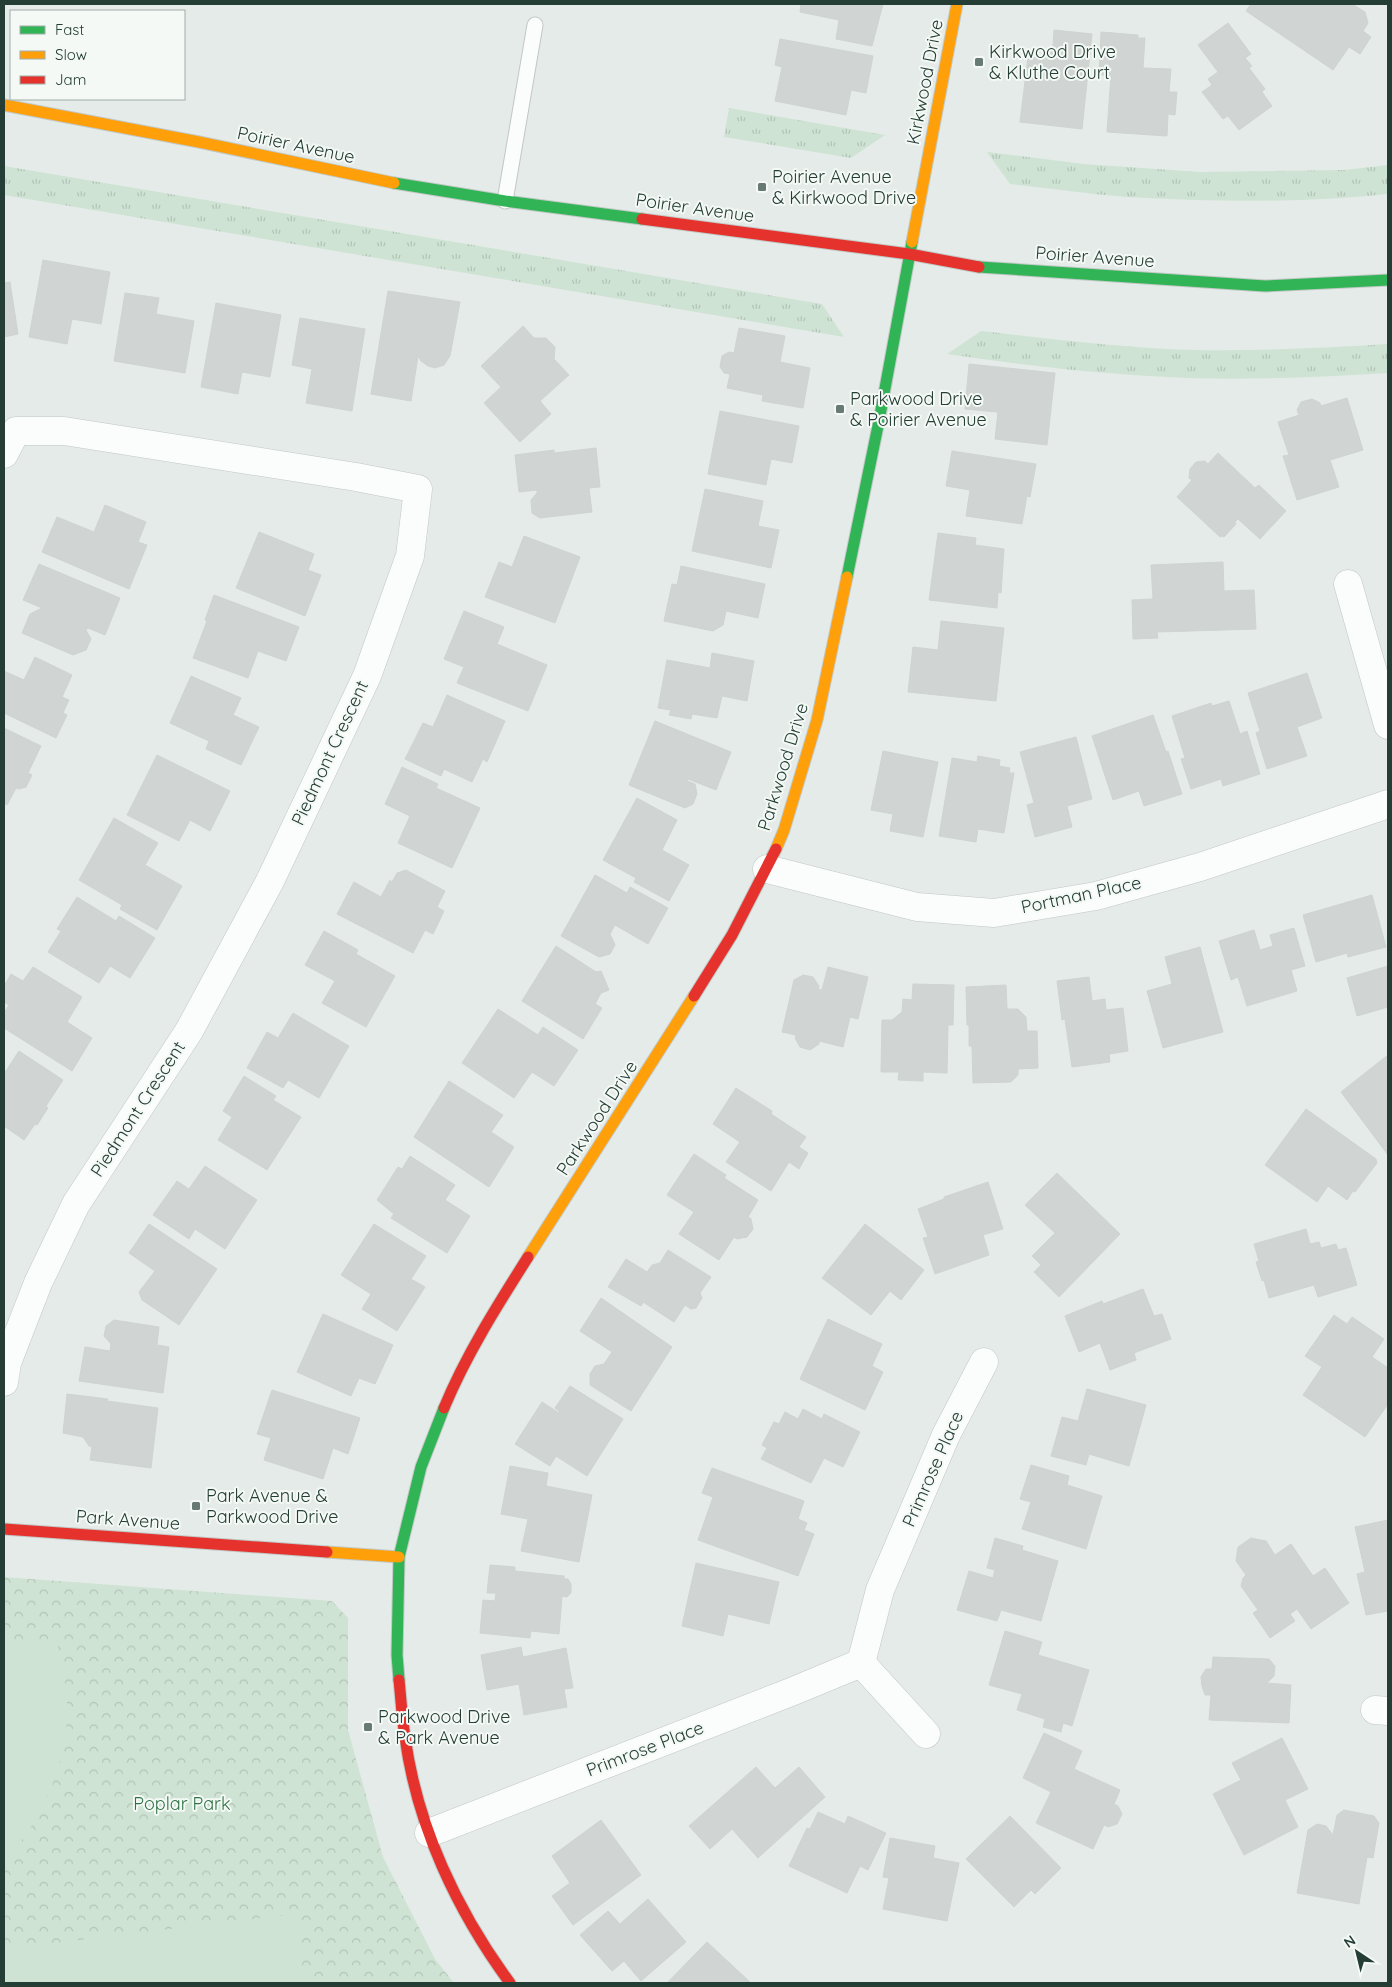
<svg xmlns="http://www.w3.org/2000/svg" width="1392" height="1987" font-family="Quicksand,sans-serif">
<defs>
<pattern id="grass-tufts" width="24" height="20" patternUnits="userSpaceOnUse" patternTransform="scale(1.25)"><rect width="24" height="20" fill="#cfe3d4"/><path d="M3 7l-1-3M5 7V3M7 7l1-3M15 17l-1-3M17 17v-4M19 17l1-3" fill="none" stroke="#b2c4b7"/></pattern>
<pattern id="park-crowns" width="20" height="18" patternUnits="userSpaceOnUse" patternTransform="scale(1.25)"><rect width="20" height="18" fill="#cfe3d4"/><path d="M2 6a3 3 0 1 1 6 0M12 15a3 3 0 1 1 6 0" fill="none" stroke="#b2c4b7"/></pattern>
</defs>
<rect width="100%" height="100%" fill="#e5ebe8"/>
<!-- grass -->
<g fill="url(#grass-tufts)">
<polygon points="729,108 885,135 851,158 724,137"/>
<path d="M987 152 1084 164 1200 172 1344 170 1388 165V194C1302 203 1213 202 1127 197 1088 194 1049 188 1010 184Z"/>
<polygon points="4,166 822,304 844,337 4,195"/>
<path d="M981 331C1052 339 1123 348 1195 350 1260 351 1324 348 1388 344V373C1321 377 1255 380 1188 378 1107 375 1027 366 947 354Z"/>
</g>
<!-- park -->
<polygon fill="url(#park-crowns)" points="4,1577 332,1601 348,1618 348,1730 383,1857 435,1959 454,1983 4,1983"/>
<!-- pitch -->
<g fill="#cfe3d4">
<path d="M4 1642H57C62 1663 66 1682 67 1703 69 1760 43 1821 4 1861Z"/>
<polygon points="296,1914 304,1983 4,1983 4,1949"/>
</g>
<!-- building -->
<g fill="#d0d4d2" stroke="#ced4d1">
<polygon points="801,4 883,4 872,46 836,39 839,20 800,12"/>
<polygon points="1251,4 1352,4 1365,12 1368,23 1363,31 1371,37 1360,54 1349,47 1333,70 1246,11"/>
<polygon points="1228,23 1251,54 1245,58 1252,66 1249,68 1265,89 1262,92 1272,106 1239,130 1228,116 1223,119 1202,92 1212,85 1208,79 1218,72 1198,45"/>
<polygon points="1054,30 1092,34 1082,129 1020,122 1028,57 1039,58 1053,47"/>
<polygon points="1101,32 1138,35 1138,38 1145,38 1143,68 1171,69 1169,92 1177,92 1175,115 1168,114 1167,136 1107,132 1111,75 1099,75"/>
<polygon points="780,39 873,56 866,93 851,90 846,115 775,101 782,67 775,65"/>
<polygon points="43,260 110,272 101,324 72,319 67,344 29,337"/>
<polygon points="10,282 18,334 4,337 4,283"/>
<polygon points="388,291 460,302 450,356 444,365 435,368 428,366 421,361 418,356 411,401 371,394"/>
<polygon points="125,293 159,298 156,314 194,321 185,373 114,361"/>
<polygon points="216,303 281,315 270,377 242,372 238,394 201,387"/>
<polygon points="300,318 365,329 352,411 306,403 312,369 292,365"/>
<polygon points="523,326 534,338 546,338 555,347 554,359 569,375 540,401 551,414 520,442 484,403 501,387 481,366"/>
<polygon points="739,328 785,336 780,362 810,368 803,408 762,401 763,395 727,388 730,374 724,373 720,367 722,356 729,352 734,353"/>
<polygon points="969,364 1055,373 1047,445 995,439 998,412 965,409"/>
<polygon points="1347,398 1363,450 1330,460 1339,487 1297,500 1283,456 1289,455 1278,422 1299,415 1297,410 1301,402 1312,399 1320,403 1321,406"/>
<polygon points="720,411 799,426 792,463 771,459 766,485 708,474"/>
<polygon points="596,448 600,487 589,488 592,512 540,518 532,513 531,500 537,493 537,490 519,492 515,455 554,450 554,453"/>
<polygon points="952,451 1036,464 1030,497 1027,496 1022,524 966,516 970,490 946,486"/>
<polygon points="1218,453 1255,488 1259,485 1286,511 1260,539 1238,519 1235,522 1236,524 1224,537 1222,536 1220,537 1177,497 1192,480 1189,478 1190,469 1196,462 1205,461 1208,464"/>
<polygon points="705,489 763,501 758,526 779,530 771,568 692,551"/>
<polygon points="105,505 146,522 138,542 147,545 129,589 42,552 57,517 94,532"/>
<polygon points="259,532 314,554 308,570 321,575 305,616 236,588"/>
<polygon points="938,533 976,538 975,545 1004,549 1001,593 998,592 997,608 929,600"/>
<polygon points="524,536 580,557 555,623 485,597 499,562 512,567"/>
<polygon points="1223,562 1224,591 1254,590 1256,629 1157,632 1158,638 1133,639 1132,600 1153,599 1151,565"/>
<polygon points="39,564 120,598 105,635 88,628 86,630 91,639 86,650 73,655 22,633 30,614 42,608 23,600"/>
<polygon points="681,566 765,584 758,618 726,611 723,625 713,631 664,621 672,584 677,585"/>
<polygon points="214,595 299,627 286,661 258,651 248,678 193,658 207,621 205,620"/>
<polygon points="464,611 504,627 497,644 547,665 528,711 457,683 464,667 444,659"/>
<polygon points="941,621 1004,628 996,701 908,692 913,647 938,650"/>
<polygon points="712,653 754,661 747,701 722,696 717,718 692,714 691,719 669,715 671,710 658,708 667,660 710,668"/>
<polygon points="35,657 72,675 62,697 69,700 63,713 67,715 56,738 4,713 4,671 24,680"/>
<polygon points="1307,673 1322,718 1297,727 1307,756 1267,769 1256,733 1260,731 1248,693"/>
<polygon points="191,676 241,698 233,715 259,727 241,765 206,749 209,741 170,723"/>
<polygon points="447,695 505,721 487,762 483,759 472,782 444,769 441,776 405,759 423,723 433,727"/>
<polygon points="1229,701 1240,734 1247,731 1260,774 1223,786 1221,779 1191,789 1181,759 1185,758 1172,716 1211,703 1212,706"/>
<polygon points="1153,715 1166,752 1168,751 1182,794 1144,806 1139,791 1113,800 1092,736"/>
<polygon points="655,721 731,752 716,790 688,779 687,781 695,784 697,794 693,804 685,808 629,785"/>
<polygon points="4,728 41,746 28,773 32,775 26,787 19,789 16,788 7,805 4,803"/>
<polygon points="1076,737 1092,799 1067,806 1072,827 1035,837 1027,805 1034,803 1020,752"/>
<polygon points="883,751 938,762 923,837 890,831 893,814 871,810"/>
<polygon points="157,755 230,791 210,831 190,820 179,841 127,815"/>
<polygon points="978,756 1000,760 999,766 1010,768 1009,773 1014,773 1004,833 978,829 976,842 939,836 952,758 977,762"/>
<polygon points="402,767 438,784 436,788 480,808 452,868 398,843 410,816 385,804"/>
<polygon points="637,798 677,820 662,850 689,865 669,901 634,882 636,878 603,860"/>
<polygon points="114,818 158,843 145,865 182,886 157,930 120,909 122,905 79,880"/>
<polygon points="406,870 445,891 437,907 444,911 433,934 425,930 413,953 337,914 354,882 381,897 390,880 392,882 397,873"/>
<polygon points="595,875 627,893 630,887 668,908 648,944 615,925 610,934 615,945 610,954 599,957 561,936"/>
<polygon points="1372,895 1386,947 1348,957 1347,953 1316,962 1303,915"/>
<polygon points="77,897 116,921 119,916 155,938 130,978 110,966 99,983 48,952 61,931 57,929"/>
<polygon points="1294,928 1305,966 1291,970 1297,991 1247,1006 1238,977 1231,980 1219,941 1254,930 1260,950 1273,946 1270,935"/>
<polygon points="324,931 358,950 356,954 395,976 366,1027 322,1003 335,981 305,965"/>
<polygon points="556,946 596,972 601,971 609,990 601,993 595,1004 602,1008 583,1039 522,1001"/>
<polygon points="1200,947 1223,1032 1163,1048 1147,991 1172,984 1165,957"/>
<polygon points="1388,966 1388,1007 1357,1016 1347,978"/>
<polygon points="33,967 82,997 67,1022 92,1038 72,1071 4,1028 4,1013 9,1005 4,1002 4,986 11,974 23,981"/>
<polygon points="828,967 868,977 858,1019 850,1017 843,1047 819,1041 819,1044 810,1050 800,1047 795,1038 796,1035 782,1032 794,980 803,975 813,977 819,986 818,989 822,990"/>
<polygon points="1089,977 1092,1001 1105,999 1106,1010 1123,1008 1128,1051 1109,1054 1110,1062 1072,1067 1065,1019 1062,1020 1057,981"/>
<polygon points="913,984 954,985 953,1025 948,1025 947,1073 923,1072 923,1081 898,1080 899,1072 881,1072 882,1020 892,1020 902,1012 903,999 912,1000"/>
<polygon points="1006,985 1007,1009 1018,1009 1026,1017 1027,1031 1037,1031 1038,1068 1018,1069 1018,1075 1011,1082 973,1083 972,1046 969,1046 969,1025 967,1025 966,987"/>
<polygon points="498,1009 538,1035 543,1027 578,1050 554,1086 532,1072 514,1098 462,1063"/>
<polygon points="293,1013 349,1046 319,1098 288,1080 283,1088 247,1068 267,1032 278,1038"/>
<polygon points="19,1051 63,1080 46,1106 48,1108 37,1125 35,1124 24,1140 4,1126 4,1074"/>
<polygon points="1388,1055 1388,1155 1341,1092"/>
<polygon points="244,1076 276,1096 273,1100 301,1117 267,1170 218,1140 232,1117 223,1111"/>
<polygon points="449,1081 503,1115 491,1132 514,1147 489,1187 414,1137"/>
<polygon points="736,1088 772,1111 771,1114 806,1137 799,1147 808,1153 799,1169 789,1162 771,1191 726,1162 740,1142 713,1124"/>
<polygon points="1306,1109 1376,1159 1377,1163 1355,1192 1353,1191 1347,1200 1328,1186 1317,1202 1265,1165"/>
<polygon points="694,1154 726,1175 724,1178 758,1200 748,1217 751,1219 753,1229 747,1237 737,1239 734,1237 719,1260 679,1234 694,1212 667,1195"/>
<polygon points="410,1156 455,1185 445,1200 470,1216 447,1253 391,1218 394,1214 377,1200 398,1167 402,1169"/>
<polygon points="205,1166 257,1200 225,1249 195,1229 189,1239 153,1215 177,1181 189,1189"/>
<polygon points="1057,1173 1120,1234 1059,1297 1034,1272 1041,1265 1032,1256 1055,1233 1025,1205"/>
<polygon points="988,1182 1003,1229 983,1235 989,1255 935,1274 923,1238 928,1237 918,1209 944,1199 944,1197"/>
<polygon points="149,1224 217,1269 179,1325 142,1300 139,1292 155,1271 129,1253"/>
<polygon points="374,1224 426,1256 411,1279 425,1287 397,1331 362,1309 371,1294 341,1275"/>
<polygon points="865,1224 924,1270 901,1300 890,1291 871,1315 822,1278"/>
<polygon points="1306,1229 1310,1244 1319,1242 1321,1248 1336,1244 1338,1250 1346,1248 1357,1285 1318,1297 1314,1285 1269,1298 1264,1280 1262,1281 1256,1262 1259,1261 1254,1244"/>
<polygon points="668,1250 711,1277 700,1293 702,1298 696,1308 691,1309 685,1305 674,1322 643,1302 641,1306 608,1287 626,1259 647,1272 652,1265 660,1263"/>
<polygon points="1143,1289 1154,1316 1162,1314 1171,1339 1134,1353 1136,1360 1110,1370 1100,1343 1079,1352 1065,1316 1102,1301 1103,1304"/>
<polygon points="601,1298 672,1347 631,1411 590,1385 590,1374 595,1366 604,1364 612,1352 580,1331"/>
<polygon points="323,1314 393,1345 375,1384 359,1378 351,1396 297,1372"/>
<polygon points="1334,1315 1347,1324 1352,1317 1384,1339 1372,1357 1388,1368 1388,1404 1365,1437 1303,1395 1322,1367 1305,1356"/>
<polygon points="828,1319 882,1344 872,1366 883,1372 865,1410 800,1379"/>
<polygon points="114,1320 159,1327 157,1345 169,1347 163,1393 79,1381 85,1347 110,1351 111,1344 104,1336 106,1326"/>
<polygon points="570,1386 623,1419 587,1476 556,1456 550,1466 515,1444 542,1402 559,1413 560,1412 555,1408"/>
<polygon points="1087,1389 1146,1405 1129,1466 1089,1454 1086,1465 1051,1456 1062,1417 1078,1421"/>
<polygon points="272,1390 360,1418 348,1454 333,1448 323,1479 264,1460 271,1438 257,1434"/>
<polygon points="67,1394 108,1399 107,1401 158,1408 151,1468 90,1460 92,1447 89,1446 83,1437 63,1433"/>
<polygon points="803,1409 822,1419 824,1414 860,1432 843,1467 824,1458 811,1483 761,1459 767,1448 762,1445 774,1422 779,1424 785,1412 798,1419"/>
<polygon points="1031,1465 1069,1476 1067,1485 1102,1496 1086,1549 1022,1529 1031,1502 1020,1499"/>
<polygon points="510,1466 548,1473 546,1486 592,1495 579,1562 521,1551 528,1519 501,1514"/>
<polygon points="712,1468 804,1501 798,1519 807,1523 804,1530 814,1534 798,1576 698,1540 713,1497 702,1493"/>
<polygon points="1388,1520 1388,1611 1366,1615 1357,1574 1365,1572 1355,1527"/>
<polygon points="995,1538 1023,1546 1022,1550 1058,1561 1041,1621 1001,1610 997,1621 957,1610 969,1571 993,1578 995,1570 987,1568"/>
<polygon points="1251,1538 1266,1541 1275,1555 1291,1544 1313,1576 1325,1568 1349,1603 1311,1629 1297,1609 1290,1614 1295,1621 1270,1638 1253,1613 1258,1610 1241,1586 1243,1578 1246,1575 1236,1561 1238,1547"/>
<polygon points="696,1563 779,1582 769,1624 728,1614 723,1636 682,1626"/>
<polygon points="490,1565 515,1567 515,1571 564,1576 564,1579 568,1579 571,1584 571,1593 567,1597 562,1596 559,1634 531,1631 530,1638 480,1633 483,1600 495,1601 496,1593 487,1593"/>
<polygon points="1005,1631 1042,1642 1038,1655 1089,1670 1072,1726 1063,1723 1061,1732 1043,1727 1045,1719 1017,1710 1022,1694 989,1685"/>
<polygon points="521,1647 523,1657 566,1648 573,1688 564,1689 567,1707 524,1715 519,1684 487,1690 481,1655"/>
<polygon points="1213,1657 1269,1659 1275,1666 1274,1676 1267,1683 1291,1685 1289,1723 1209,1720 1211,1695 1205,1695 1202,1686 1201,1677 1206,1669 1212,1669"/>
<polygon points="1044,1733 1082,1751 1074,1769 1120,1790 1114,1804 1118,1806 1122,1814 1117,1824 1108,1827 1104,1825 1093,1849 1036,1823 1051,1792 1023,1778"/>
<polygon points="1282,1738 1308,1789 1285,1800 1298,1827 1244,1855 1213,1794 1241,1780 1232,1763"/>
<polygon points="756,1767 775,1788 799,1767 825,1797 758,1858 732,1829 710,1849 689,1826"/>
<polygon points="1344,1810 1374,1816 1379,1823 1373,1858 1367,1857 1359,1904 1297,1893 1308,1830 1317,1824 1326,1826 1333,1835 1337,1815"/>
<polygon points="818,1812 845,1824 848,1816 886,1833 868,1870 860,1866 847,1893 789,1866 807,1828 810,1829"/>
<polygon points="1010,1816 1061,1868 1035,1894 1031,1890 1014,1907 966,1859"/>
<polygon points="601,1820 641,1875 573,1925 552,1896 570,1883 552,1856"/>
<polygon points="890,1838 935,1846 933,1858 959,1863 947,1921 883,1909 889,1878 883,1877"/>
<polygon points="648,1899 686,1942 641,1981 624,1961 612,1971 580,1935 608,1911 620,1924"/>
<polygon points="707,1942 750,1982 749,1983 667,1983"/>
</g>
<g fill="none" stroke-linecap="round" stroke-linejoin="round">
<defs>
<polyline id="lane" points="505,201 535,25"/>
<g id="street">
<polyline points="4,454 16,431 64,431 356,477 418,489 410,556 367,676 270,881 189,1031 76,1204 38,1283 7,1363 4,1382"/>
<polyline points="1348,584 1388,725"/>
<polyline points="767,869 917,907 994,913 1096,896 1200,867 1388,804"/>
<polyline points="861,1663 880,1590 946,1435 984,1362"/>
<polyline points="861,1663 926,1734"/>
<polyline points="1375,1710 1388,1711"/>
<polyline points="429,1833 791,1692 861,1663"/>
</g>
<g id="fast">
<polyline points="394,183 505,201 642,219"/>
<polyline points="979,267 1265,286 1388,280"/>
<polyline points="847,577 879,421 912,242"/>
<polyline points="399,1680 397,1655 399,1557 421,1467 444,1408"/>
</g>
<g id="slow">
<polyline points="4,105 199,142 394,183"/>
<polyline points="912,242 957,4"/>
<polyline points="776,849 784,830 817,720 847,577"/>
<polyline points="528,1257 694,996"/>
<polyline points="327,1552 399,1557"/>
</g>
<g id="jam">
<polyline points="642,219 909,254 979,267"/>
<polyline points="694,996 732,935 776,849"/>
<path d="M444 1408C466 1355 497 1306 528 1257"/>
<polyline points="4,1529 327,1552"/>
<path d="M399 1680C401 1699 402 1718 405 1737 417 1826 457 1911 510 1983"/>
</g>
</defs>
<!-- lane casing -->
<use href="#lane" stroke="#c2c8c5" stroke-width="17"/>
<!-- street casing -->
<use href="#street" stroke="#c2c8c5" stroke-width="29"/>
<!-- fast casing -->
<use href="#fast" stroke="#c1c8c5" stroke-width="13"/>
<!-- slow casing -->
<use href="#slow" stroke="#c1c8c5" stroke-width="13"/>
<!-- jam casing -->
<use href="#jam" stroke="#c1c8c5" stroke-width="13"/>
<!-- lane -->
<use href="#lane" stroke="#fbfcfc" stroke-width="15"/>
<!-- street -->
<use href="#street" stroke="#fbfcfc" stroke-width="28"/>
<!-- fast -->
<use href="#fast" stroke="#30b455" stroke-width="11"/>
<!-- slow -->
<use href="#slow" stroke="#ff9f0a" stroke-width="11"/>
<!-- jam -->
<use href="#jam" stroke="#e5322d" stroke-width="11"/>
</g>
<!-- markers -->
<g fill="#687a74" stroke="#f4f9f6" stroke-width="2">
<rect x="974" y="57" width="10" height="10" rx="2.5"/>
<rect x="757" y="182" width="10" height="10" rx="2.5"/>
<rect x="835" y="404" width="10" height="10" rx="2.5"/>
<rect x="191" y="1501" width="10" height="10" rx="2.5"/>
<rect x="363" y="1722" width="10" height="10" rx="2.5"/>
</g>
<g text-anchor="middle" stroke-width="4" stroke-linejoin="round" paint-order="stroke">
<!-- poi labels -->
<g font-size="18" fill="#243d35" stroke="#f4f9f6" text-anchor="start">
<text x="989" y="58">Kirkwood Drive<tspan x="989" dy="21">&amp; Kluthe Court</tspan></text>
<text x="772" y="183">Poirier Avenue<tspan x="772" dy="21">&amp; Kirkwood Drive</tspan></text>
<text x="850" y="405">Parkwood Drive<tspan x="850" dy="21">&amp; Poirier Avenue</tspan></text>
<text x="206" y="1502">Park Avenue &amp;<tspan x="206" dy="21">Parkwood Drive</tspan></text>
<text x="378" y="1723">Parkwood Drive<tspan x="378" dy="21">&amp; Park Avenue</tspan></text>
</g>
<!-- street labels -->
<g font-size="18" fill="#243d35" stroke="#f4f9f6">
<text transform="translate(925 82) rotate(-79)" y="6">Kirkwood Drive</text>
<text transform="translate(296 145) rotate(12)" y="6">Poirier Avenue</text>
<text transform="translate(695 208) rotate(8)" y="6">Poirier Avenue</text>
<text transform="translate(1095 257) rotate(4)" y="6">Poirier Avenue</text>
<text transform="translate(330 753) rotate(-65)" y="6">Piedmont Crescent</text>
<text transform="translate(783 767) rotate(-73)" y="6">Parkwood Drive</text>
<text transform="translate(1081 895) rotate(-12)" y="6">Portman Place</text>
<text transform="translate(138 1109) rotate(-57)" y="6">Piedmont Crescent</text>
<text transform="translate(597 1118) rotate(-57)" y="6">Parkwood Drive</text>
<text transform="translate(933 1469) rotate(-66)" y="6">Primrose Place</text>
<text transform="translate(128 1520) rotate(4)" y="6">Park Avenue</text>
<text transform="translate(645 1749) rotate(-21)" y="6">Primrose Place</text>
</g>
<!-- park labels -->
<g font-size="18" fill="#2f7344" stroke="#f4f9f6">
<text x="182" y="1810">Poplar Park</text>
</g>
</g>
<!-- border -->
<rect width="1392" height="1987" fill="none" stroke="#243d35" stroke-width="10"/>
<!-- legend -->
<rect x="10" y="10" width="175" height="90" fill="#f4f9f6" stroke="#a1aea9"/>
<rect x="20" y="26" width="25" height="8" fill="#30b455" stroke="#a1aea9"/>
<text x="55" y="35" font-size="15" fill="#243d35">Fast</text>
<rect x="20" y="51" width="25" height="8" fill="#ff9f0a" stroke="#a1aea9"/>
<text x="55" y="60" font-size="15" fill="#243d35">Slow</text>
<rect x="20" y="76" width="25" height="8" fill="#e5322d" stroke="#a1aea9"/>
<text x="55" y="85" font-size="15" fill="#243d35">Jam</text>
<!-- north arrow -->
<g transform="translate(1357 1952) rotate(325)" stroke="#f4f9f6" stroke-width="4" paint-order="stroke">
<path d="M0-4L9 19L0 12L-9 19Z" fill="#243d35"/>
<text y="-8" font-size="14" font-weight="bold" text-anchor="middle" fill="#243d35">N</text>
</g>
</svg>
